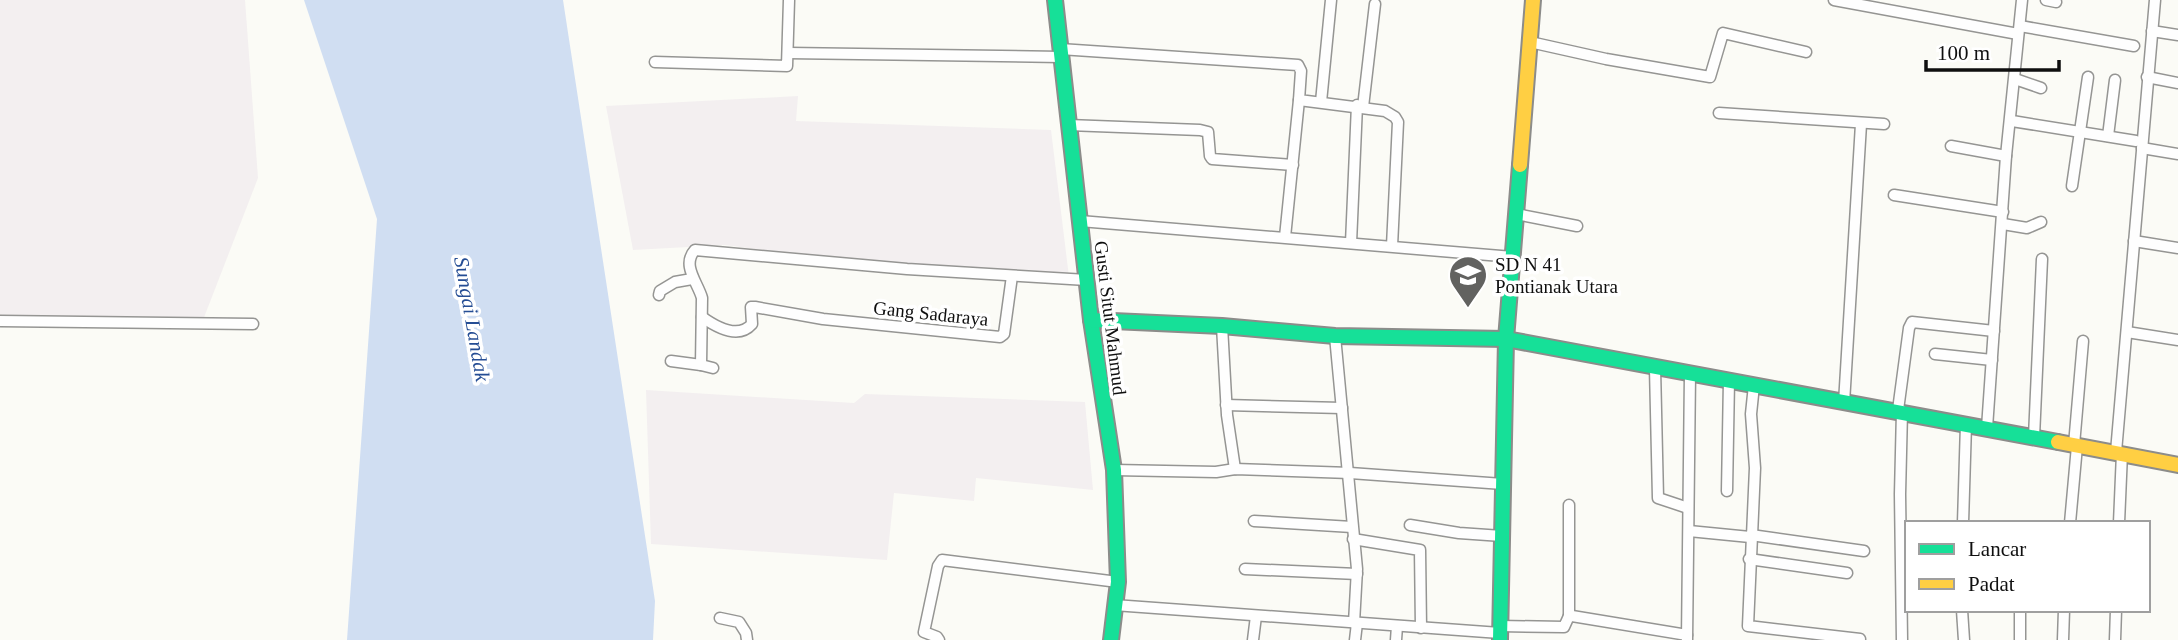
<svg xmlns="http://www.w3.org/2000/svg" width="2178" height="640" font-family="Georgia,serif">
<rect width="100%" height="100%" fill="#fbfbf6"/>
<!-- industrial -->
<g fill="#f3eff0">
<polygon points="0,0 245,0 258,178 203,320 0,325"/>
<polygon points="798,96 796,121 1051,130 1069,277 873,265 725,245 633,250 606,106"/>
<polygon points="646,390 854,403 865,394 1085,402 1093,490 976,478 974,501 894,493 887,560 651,544"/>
</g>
<!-- water -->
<polygon fill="#d0def2" points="304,0 563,0 655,601 653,640 347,640 377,219"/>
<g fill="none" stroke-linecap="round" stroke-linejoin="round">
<defs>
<g id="street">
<polyline points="1834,0 2018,34"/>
<polyline points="2046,0 2056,2"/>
<polyline points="2020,26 2134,46"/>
<polyline points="2152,31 2178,35"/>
<polyline points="1530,42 1606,59 1710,77 1723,33 1806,52"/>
<polyline points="1060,49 1298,65 1301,71 1299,100 1385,111 1395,117 1398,122 1392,246"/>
<polyline points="788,53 1061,57"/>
<polyline points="655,62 787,66 789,0"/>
<polyline points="2147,77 2178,83"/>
<polyline points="2015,79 2041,88"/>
<polyline points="1321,102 1331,0"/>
<polyline points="1363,107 1375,4"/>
<polyline points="1719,113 1884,124"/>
<polyline points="2012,121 2136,141"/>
<polyline points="1068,125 1200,130 1208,132 1210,156 1212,159 1293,165"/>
<polyline points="2108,136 2115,80"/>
<polyline points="1951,146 2006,156"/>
<polyline points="2142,148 2178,154"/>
<polyline points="2072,186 2088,77"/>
<polyline points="1894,195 2003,212"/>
<polyline points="1516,214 1577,226"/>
<polyline points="1080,221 1513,257"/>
<polyline points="2003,224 2027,228 2041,222"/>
<polyline points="1285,237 1299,100"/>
<polyline points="2134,241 2178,248"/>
<polyline points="1351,243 1357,105"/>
<polyline points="659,295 660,291 675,282 692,279"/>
<path d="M702 317C716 327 738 340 752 324L751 307H755L823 319 1000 337 1004 334 1012 276"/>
<polyline points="0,321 253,324"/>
<polyline points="1222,326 1227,415 1235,469"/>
<polyline points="2127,332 2178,340"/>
<polyline points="1335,336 1357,569 1354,623"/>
<polyline points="1935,354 1992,360"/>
<polyline points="671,361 701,365"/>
<path d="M713 368 701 365 702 298C698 283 681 265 695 250L907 269 1087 280"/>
<polyline points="1655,368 1658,498 1688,508"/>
<polyline points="1754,385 1751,414 1755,468 1748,626 1860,639"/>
<polyline points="1844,403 1861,124"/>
<polyline points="1226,405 1342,408"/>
<polyline points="1898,410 1909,328 1912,322 1994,331"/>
<polyline points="1987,428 2006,156 2022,0"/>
<polyline points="2034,437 2042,259"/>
<polyline points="2074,445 2083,341"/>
<polyline points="2116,452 2155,0"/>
<polyline points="1114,470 1216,472 1235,469 1350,473 1503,484"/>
<polyline points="1727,491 1729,380"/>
<polyline points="1254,521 1352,527"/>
<polyline points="1963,523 1966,424"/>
<polyline points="2070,523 2077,446"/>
<polyline points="2119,523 2122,453"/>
<polyline points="1410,525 1459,533 1502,536"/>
<polyline points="1689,531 1750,537"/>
<polyline points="1751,535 1864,551"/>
<polyline points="1353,539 1420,550 1421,628"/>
<polyline points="1749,559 1847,573"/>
<polyline points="1245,569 1357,574"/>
<polyline points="1114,605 1500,633"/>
<polyline points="1962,610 1964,640"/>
<polyline points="1569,616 1569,505"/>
<polyline points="720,618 739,622 746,633 747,640"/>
<polyline points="1500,626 1564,627 1569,616 1572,616 1687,635"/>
<polyline points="939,640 937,637 924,632 938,566 942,560 1118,582"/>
<polyline points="1253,640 1256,616"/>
<polyline points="1355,640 1357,623"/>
<polyline points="1396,640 1397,626"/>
<polyline points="1687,640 1690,373"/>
<polyline points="1902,640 1900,494 1902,411"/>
<polyline points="2020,640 2020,610"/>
<polyline points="2063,640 2064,610"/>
<polyline points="2115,640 2116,610"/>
</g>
<g id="fast">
<polyline points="1055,0 1091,320 1114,470 1118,582 1111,640"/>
<polyline points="1091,320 1222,326 1335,336 1506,339 2058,442"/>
<polyline points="1500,640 1506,339 1520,165"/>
</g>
<g id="slow">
<polyline points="1520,165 1533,0"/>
<polyline points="2058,442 2178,465"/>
</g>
</defs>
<!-- street casing -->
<use href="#street" stroke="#959593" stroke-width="13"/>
<!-- fast casing -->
<use href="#fast" stroke="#8c8c8a" stroke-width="18"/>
<!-- slow casing -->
<use href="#slow" stroke="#8c8c8a" stroke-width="18"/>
<!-- street -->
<use href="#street" stroke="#fefefe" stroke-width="10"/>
<!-- fast -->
<use href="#fast" stroke="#16e098" stroke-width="14"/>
<!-- slow -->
<use href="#slow" stroke="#ffcf43" stroke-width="14"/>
</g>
<!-- icons -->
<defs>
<symbol id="school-pin" viewBox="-11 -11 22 30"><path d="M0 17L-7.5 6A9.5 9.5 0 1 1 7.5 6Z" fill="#626260" stroke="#fff"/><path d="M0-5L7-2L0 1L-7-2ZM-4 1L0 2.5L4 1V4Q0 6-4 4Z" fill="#fff"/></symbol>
</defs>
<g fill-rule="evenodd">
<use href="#school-pin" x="1446" y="253" width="44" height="60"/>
</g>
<g text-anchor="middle" stroke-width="7" stroke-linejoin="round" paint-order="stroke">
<!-- poi labels -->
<g font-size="19" fill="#0f0f0f" stroke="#fff" text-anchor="start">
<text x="1495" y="271">SD N 41<tspan x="1495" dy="22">Pontianak Utara</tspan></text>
</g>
<!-- street labels -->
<g font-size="19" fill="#0f0f0f" stroke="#fff">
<text transform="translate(931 313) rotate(6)" y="7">Gang Sadaraya</text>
<text transform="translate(1111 318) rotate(83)" y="7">Gusti Situt Mahmud</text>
</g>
<!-- water labels -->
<g font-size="21" font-style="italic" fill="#254d94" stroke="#fff">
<text transform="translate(472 319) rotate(80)" y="7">Sungai Landak</text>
</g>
</g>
<!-- legend -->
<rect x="1905" y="521" width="245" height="91" fill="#ffffff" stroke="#9f9f9f" stroke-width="2"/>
<rect x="1919" y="544" width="35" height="10" fill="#16e098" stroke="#9f9f9f" stroke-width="2"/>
<text x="1968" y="556" font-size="21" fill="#0f0f0f">Lancar</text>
<rect x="1919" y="579" width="35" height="10" fill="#ffcf43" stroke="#9f9f9f" stroke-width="2"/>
<text x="1968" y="591" font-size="21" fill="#0f0f0f">Padat</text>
<!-- scale -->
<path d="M1926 60v10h133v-10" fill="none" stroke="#0f0f0f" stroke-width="3.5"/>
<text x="1937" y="60" font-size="21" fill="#0f0f0f" stroke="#ffffff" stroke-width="5" paint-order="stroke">100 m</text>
</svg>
